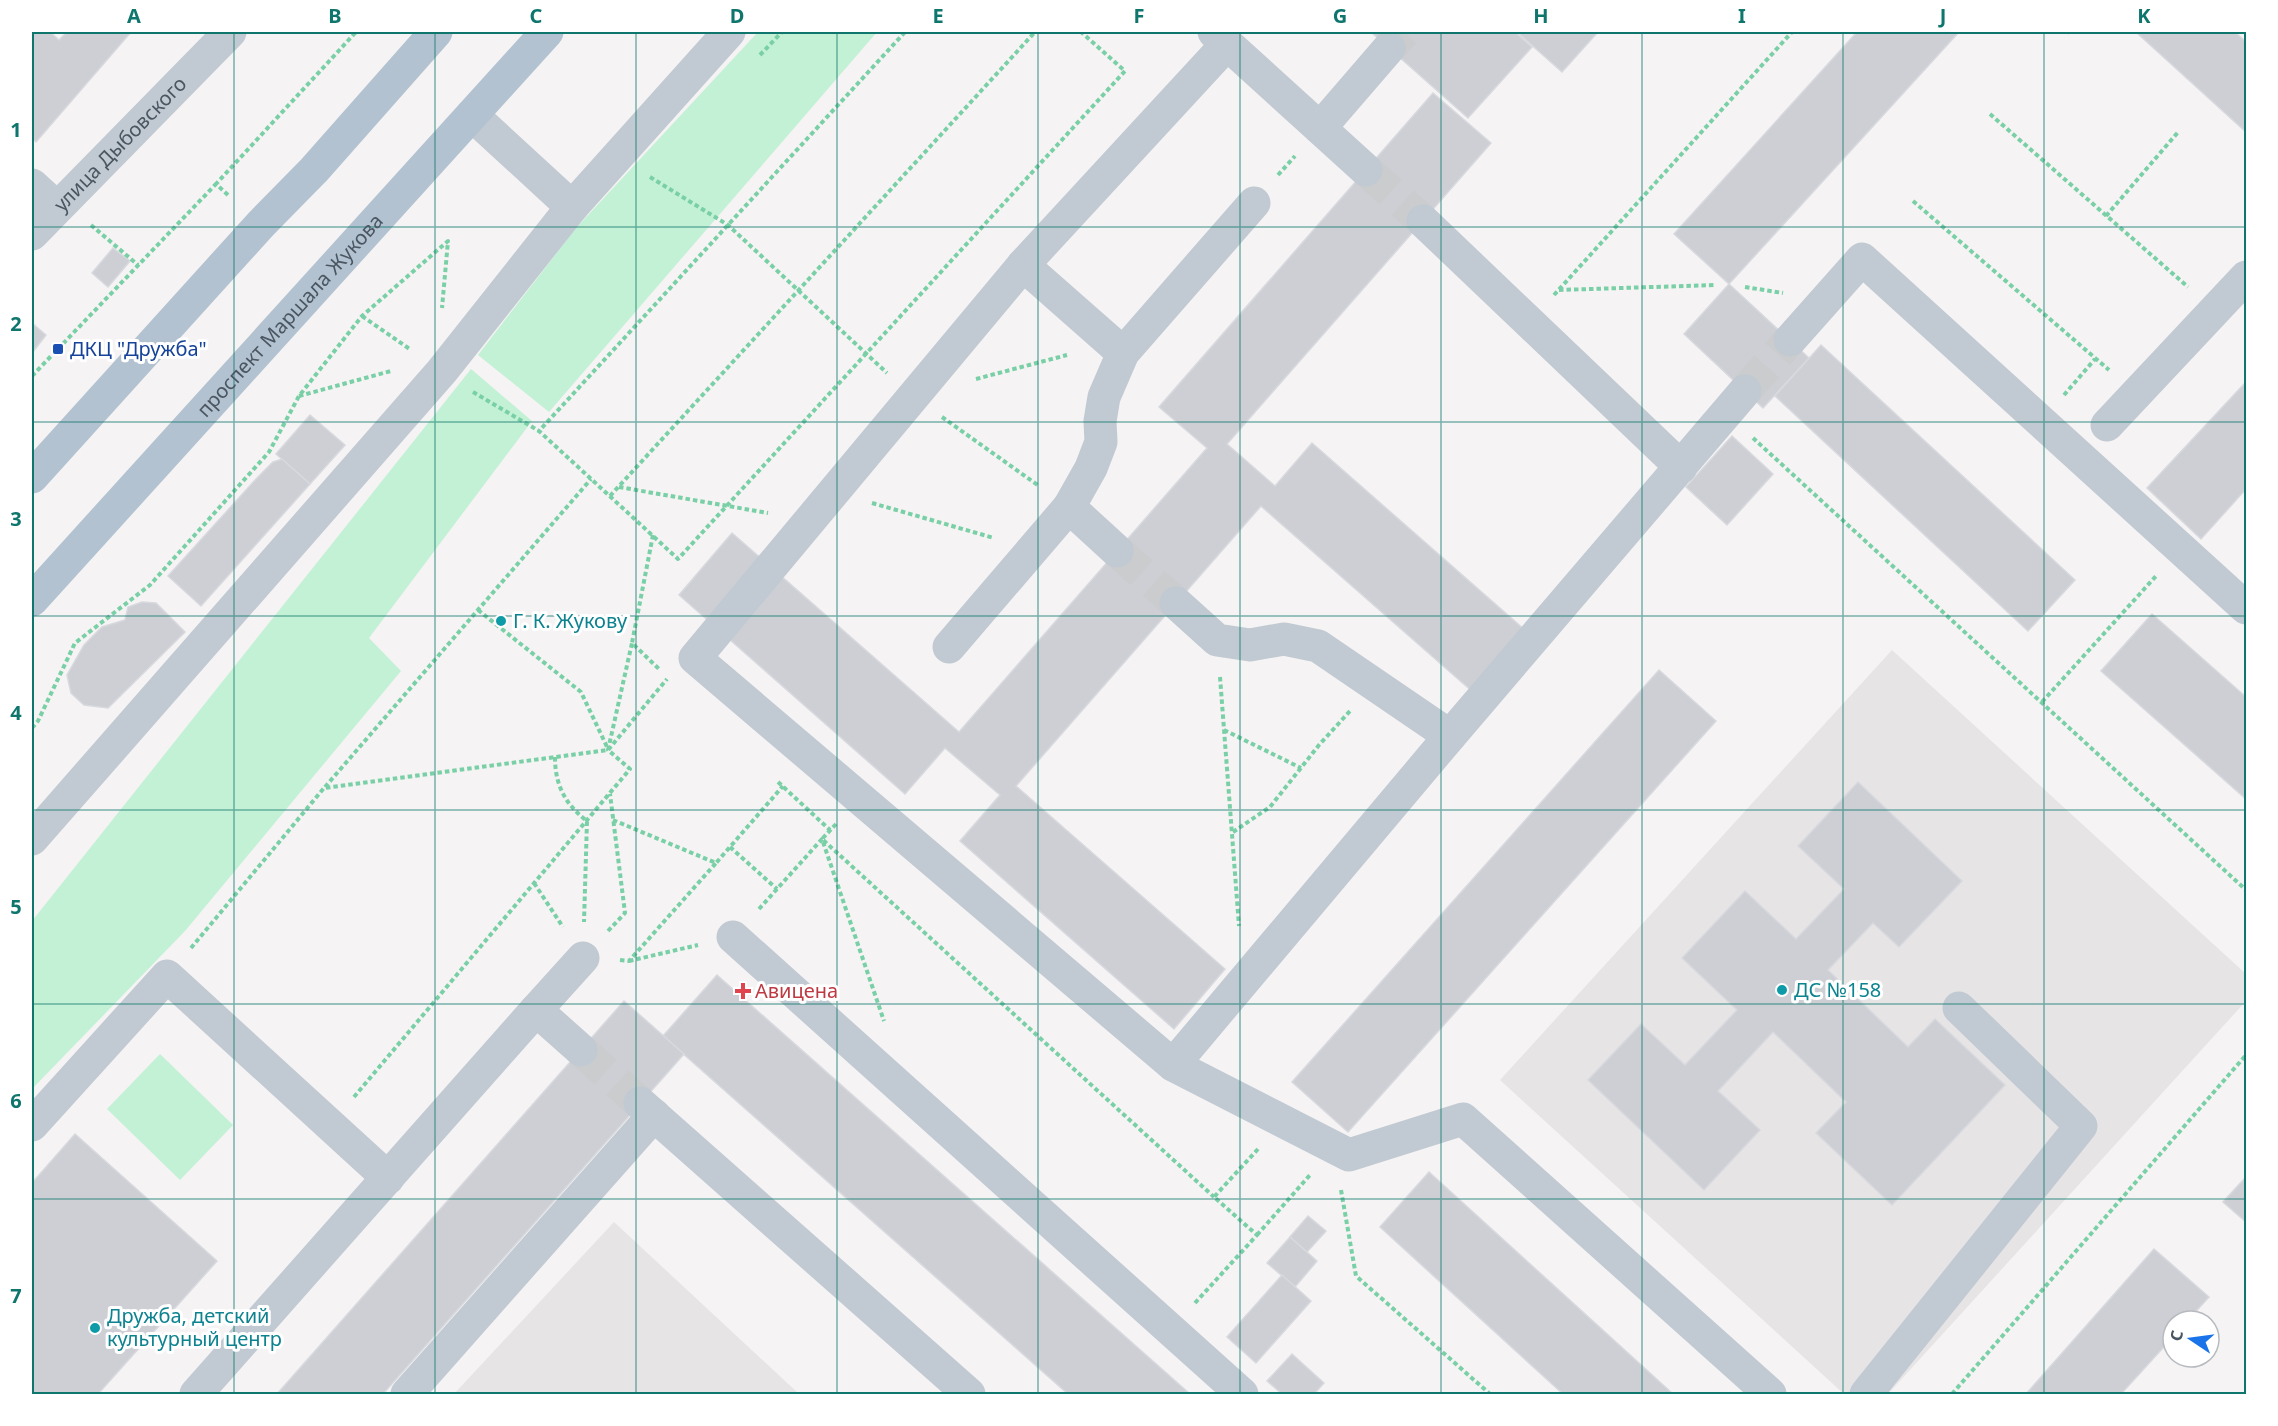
<svg xmlns="http://www.w3.org/2000/svg" width="2278" height="1426" font-family="'Noto Sans',sans-serif">
<rect width="100%" height="100%" fill="#f5f3f3"/>
<!-- education -->
<g fill="#e6e4e5">
<polygon points="1892,650 2246,974 2246,1001 1888,1394 1844,1394 1500,1080"/>
<polygon points="614,1222 799,1394 454,1394"/>
</g>
<!-- green -->
<g fill="#c3f1d5">
<polygon points="758,32 877,32 549,412 478,355 576,228"/>
<polygon points="471,369 532,421 369,638 401,671 185,931 32,1089 32,921"/>
<polygon points="160,1054 233,1125 180,1180 107,1109"/>
</g>
<!-- building -->
<g fill="#cdcfd5" stroke="#d7d9de" stroke-width="1.5">
<polygon points="32,32 50,32 59,40 67,32 131,32 36,142 32,138"/>
<polygon points="1371,32 1515,32 1532,47 1468,118"/>
<polygon points="1517,32 1598,32 1562,72"/>
<polygon points="1857,32 1959,32 1729,284 1674,234"/>
<polygon points="2136,32 2235,32 2246,42 2246,132"/>
<polygon points="1433,93 1491,143 1227,444 1275,486 1312,443 1527,632 1474,693 1261,506 1016,786 1225,969 1174,1029 960,841 1000,795 945,748 905,794 679,595 732,533 959,732 1207,448 1159,407"/>
<polygon points="113,248 130,261 108,287 92,273"/>
<polygon points="1729,284 1809,358 1763,408 1684,334"/>
<polygon points="32,323 46,335 32,353"/>
<polygon points="1821,345 2075,580 2028,631 1775,396"/>
<polygon points="2246,382 2246,489 2201,539 2147,488"/>
<polygon points="310,415 345,445 310,484 276,454"/>
<polygon points="1732,436 1773,474 1727,525 1686,487"/>
<polygon points="282,459 310,484 201,606 168,576 256,479 273,462"/>
<polygon points="142,602 156,603 185,632 108,708 84,705 71,693 67,675 84,645 102,627 125,620 128,607"/>
<polygon points="2152,614 2246,697 2246,799 2101,671"/>
<polygon points="1659,670 1716,721 1348,1132 1292,1082"/>
<polygon points="1858,782 1962,881 1899,947 1873,923 1828,970 1908,1047 1935,1019 2005,1085 1892,1205 1816,1133 1846,1102 1773,1032 1718,1091 1760,1130 1704,1190 1588,1080 1641,1024 1685,1065 1737,1010 1682,958 1745,891 1796,939 1844,889 1798,846"/>
<polygon points="717,975 1190,1394 1068,1394 663,1036"/>
<polygon points="624,1001 684,1054 383,1394 277,1394"/>
<polygon points="75,1134 217,1261 98,1394 32,1394 32,1183"/>
<polygon points="1429,1172 1673,1394 1563,1394 1380,1227"/>
<polygon points="2246,1177 2246,1222 2223,1202"/>
<polygon points="1308,1216 1326,1231 1307,1252 1290,1237"/>
<polygon points="1290,1237 1317,1261 1295,1287 1267,1263"/>
<polygon points="2154,1249 2209,1297 2187,1321 2173,1321 2173,1337 2121,1394 2026,1394"/>
<polygon points="1282,1275 1311,1301 1256,1363 1227,1337"/>
<polygon points="1292,1354 1324,1383 1314,1394 1282,1394 1267,1381"/>
</g>
<g fill="none" stroke-linecap="round" stroke-linejoin="round">
<!-- minor-tunnel -->
<g stroke="#caccce" stroke-width="33" stroke-dasharray="33 16" stroke-linecap="butt">
<polyline points="1389,48 1404,32"/>
<polyline points="1366,170 1423,221"/>
<polyline points="1745,391 1790,340"/>
<polyline points="1117,551 1176,603"/>
<polyline points="581,1050 640,1103"/>
</g>
<!-- path -->
<g stroke="#7ad0a6" stroke-width="4" stroke-dasharray="4.5 3" stroke-linecap="butt">
<polyline points="905,32 539,431 678,559 1125,71 1081,32"/>
<polyline points="2069,32 2070,33"/>
<polyline points="760,55 782,32"/>
<polyline points="1990,114 2188,287"/>
<polyline points="1278,175 1295,156"/>
<polyline points="650,177 728,225 887,373"/>
<polyline points="228,195 216,184 356,32"/>
<polyline points="1913,201 2109,370"/>
<polyline points="2106,216 2179,131"/>
<polyline points="91,225 138,265"/>
<polyline points="1745,287 1783,293"/>
<polyline points="1559,290 1715,285"/>
<polyline points="1554,295 1792,32"/>
<polyline points="362,316 411,350"/>
<polyline points="32,376 216,184"/>
<polyline points="976,379 1067,355"/>
<polyline points="473,392 539,431"/>
<polyline points="2064,395 2095,359"/>
<polyline points="299,396 391,371"/>
<polyline points="942,417 1039,486"/>
<polyline points="1753,438 2246,890"/>
<polyline points="619,487 768,513"/>
<polyline points="610,496 1035,32"/>
<polyline points="872,503 994,538"/>
<polyline points="653,535 632,643 659,669"/>
<polyline points="478,610 581,692 608,749"/>
<polyline points="1220,677 1239,926"/>
<polyline points="2042,702 2156,576"/>
<polyline points="32,728 38,721 75,643 150,585 269,452 299,396 362,316 448,241 442,308"/>
<polyline points="1224,730 1301,768"/>
<path d="M555 757C555 785 565 804 587 821L584 922"/>
<polyline points="778,782 830,830"/>
<polyline points="325,787 591,479"/>
<polyline points="613,820 716,863 783,786"/>
<polyline points="836,824 822,839 1214,1197"/>
<polyline points="1233,832 1270,807 1319,745 1350,711"/>
<polyline points="730,847 777,889"/>
<polyline points="534,883 563,927"/>
<polyline points="759,909 822,839 884,1021"/>
<polyline points="608,931 625,913 610,794"/>
<polyline points="191,948 324,788 608,750 667,679"/>
<polyline points="620,960 629,961 716,863"/>
<polyline points="629,961 698,945"/>
<polyline points="354,1097 630,769 608,750 632,643"/>
<polyline points="1341,1190 1356,1276 1490,1394"/>
<polyline points="1257,1235 1310,1175"/>
<polyline points="1195,1303 1257,1235 1214,1197 1258,1149"/>
<polyline points="1952,1394 2246,1055"/>
</g>
<!-- minor -->
<g stroke="#c1cad2" stroke-width="33">
<polyline points="1214,32 1366,170"/>
<polyline points="1227,44 1023,265 695,658 1173,1065 1349,1155 1463,1119 1770,1394"/>
<polyline points="472,115 572,207"/>
<polyline points="1320,128 1389,48"/>
<polyline points="32,185 56,207"/>
<polyline points="1423,221 1681,467"/>
<path id="s1" d="M32 234 230 32"/>
<polyline points="1023,265 1123,353"/>
<polyline points="1790,340 1862,259 2246,608"/>
<polyline points="2107,425 2246,277"/>
<polyline points="1069,507 1117,551"/>
<polyline points="1176,603 1217,640 1250,645 1284,639 1318,646 1450,736"/>
<polyline points="949,647 1069,507 1091,468 1101,442 1100,421 1104,397 1123,353 1254,203"/>
<polyline points="32,839 442,371 572,207 729,32"/>
<polyline points="733,937 1242,1394"/>
<polyline points="536,1010 583,958"/>
<polyline points="1173,1065 1450,736 1745,391"/>
<polyline points="640,1103 969,1394"/>
<polyline points="32,1125 167,976 388,1178"/>
<polyline points="196,1394 536,1010 581,1050"/>
<polyline points="407,1394 654,1115"/>
<polyline points="1866,1394 2081,1126 1959,1008"/>
</g>
<!-- major -->
<g stroke="#b3c2d1" stroke-width="33">
<polyline points="32,477 261,224 314,170 436,32"/>
<path id="s2" d="M32 600 547 32"/>
</g>
</g>
<!-- grid -->
<path fill="none" stroke="#0f766e" stroke-width="1.5" stroke-opacity="0.55" d="M234 32V1394M435 32V1394M636 32V1394M837 32V1394M1038 32V1394M1240 32V1394M1441 32V1394M1642 32V1394M1843 32V1394M2044 32V1394M32 227H2246M32 422H2246M32 616H2246M32 810H2246M32 1004H2246M32 1199H2246"/>
<!-- markers -->
<rect fill="#1a4fb4" stroke="#fff" stroke-width="2" x="52" y="343" width="12" height="12" rx="3"/>
<g fill="#0f9aa8" stroke="#fff" stroke-width="2">
<circle cx="501" cy="621" r="6"/>
<circle cx="1782" cy="990" r="6"/>
<circle cx="95" cy="1328" r="6"/>
</g>
<path fill="#e0444e" stroke="#fff" stroke-width="2" d="M740 982h6v6h6v6h-6v6h-6v-6h-6v-6h6z"/>
<g text-anchor="middle" stroke-width="6" stroke-linejoin="round" paint-order="stroke">
<!-- street labels -->
<g font-size="20" fill="#4a5661" stroke="#fff">
<text dy="7" stroke="none"><textPath href="#s1" startOffset="126">улица Дыбовского</textPath></text>
<text dy="7" stroke="none"><textPath href="#s2" startOffset="384">проспект Маршала Жукова</textPath></text>
</g>
<!-- transit labels -->
<g font-size="20" fill="#164399" stroke="#fff" text-anchor="start">
<text x="70" y="356">ДКЦ "Дружба"</text>
</g>
<!-- culture labels -->
<g font-size="20" fill="#0d838f" stroke="#fff" text-anchor="start">
<text x="513" y="628">Г. К. Жукову</text>
<text x="1794" y="997">ДС №158</text>
<text x="107" y="1323">Дружба, детский<tspan x="107" dy="23">культурный центр</tspan></text>
</g>
<!-- health labels -->
<g font-size="20" fill="#be3a42" stroke="#fff" text-anchor="start">
<text x="755" y="998">Авицена</text>
</g>
</g>
<!-- border -->
<rect width="2278" height="1426" fill="none" stroke="#ffffff" stroke-width="66"/>
<!-- north arrow -->
<g transform="translate(2191 1339) rotate(283)"><circle r="28" fill="#ffffff" stroke="#b7bbc0" stroke-width="1.5"/>
<path d="M0-4.5L10 22L0 15L-10 22Z" fill="#1a73e8"/>
<text y="-9" font-size="16" font-weight="bold" text-anchor="middle" fill="#4a5661">С</text>
</g>
<rect x="33" y="33" width="2212" height="1360" fill="none" stroke="#0f766e" stroke-width="2"/>
<g font-size="20" text-anchor="middle" font-weight="bold" fill="#0f766e">
<text x="134" y="23">A</text>
<text x="335" y="23">B</text>
<text x="536" y="23">C</text>
<text x="737" y="23">D</text>
<text x="938" y="23">E</text>
<text x="1139" y="23">F</text>
<text x="1340" y="23">G</text>
<text x="1541" y="23">H</text>
<text x="1742" y="23">I</text>
<text x="1943" y="23">J</text>
<text x="2144" y="23">K</text>
<text x="16" y="137">1</text>
<text x="16" y="331">2</text>
<text x="16" y="526">3</text>
<text x="16" y="720">4</text>
<text x="16" y="914">5</text>
<text x="16" y="1108">6</text>
<text x="16" y="1303">7</text>
</g>
</svg>
